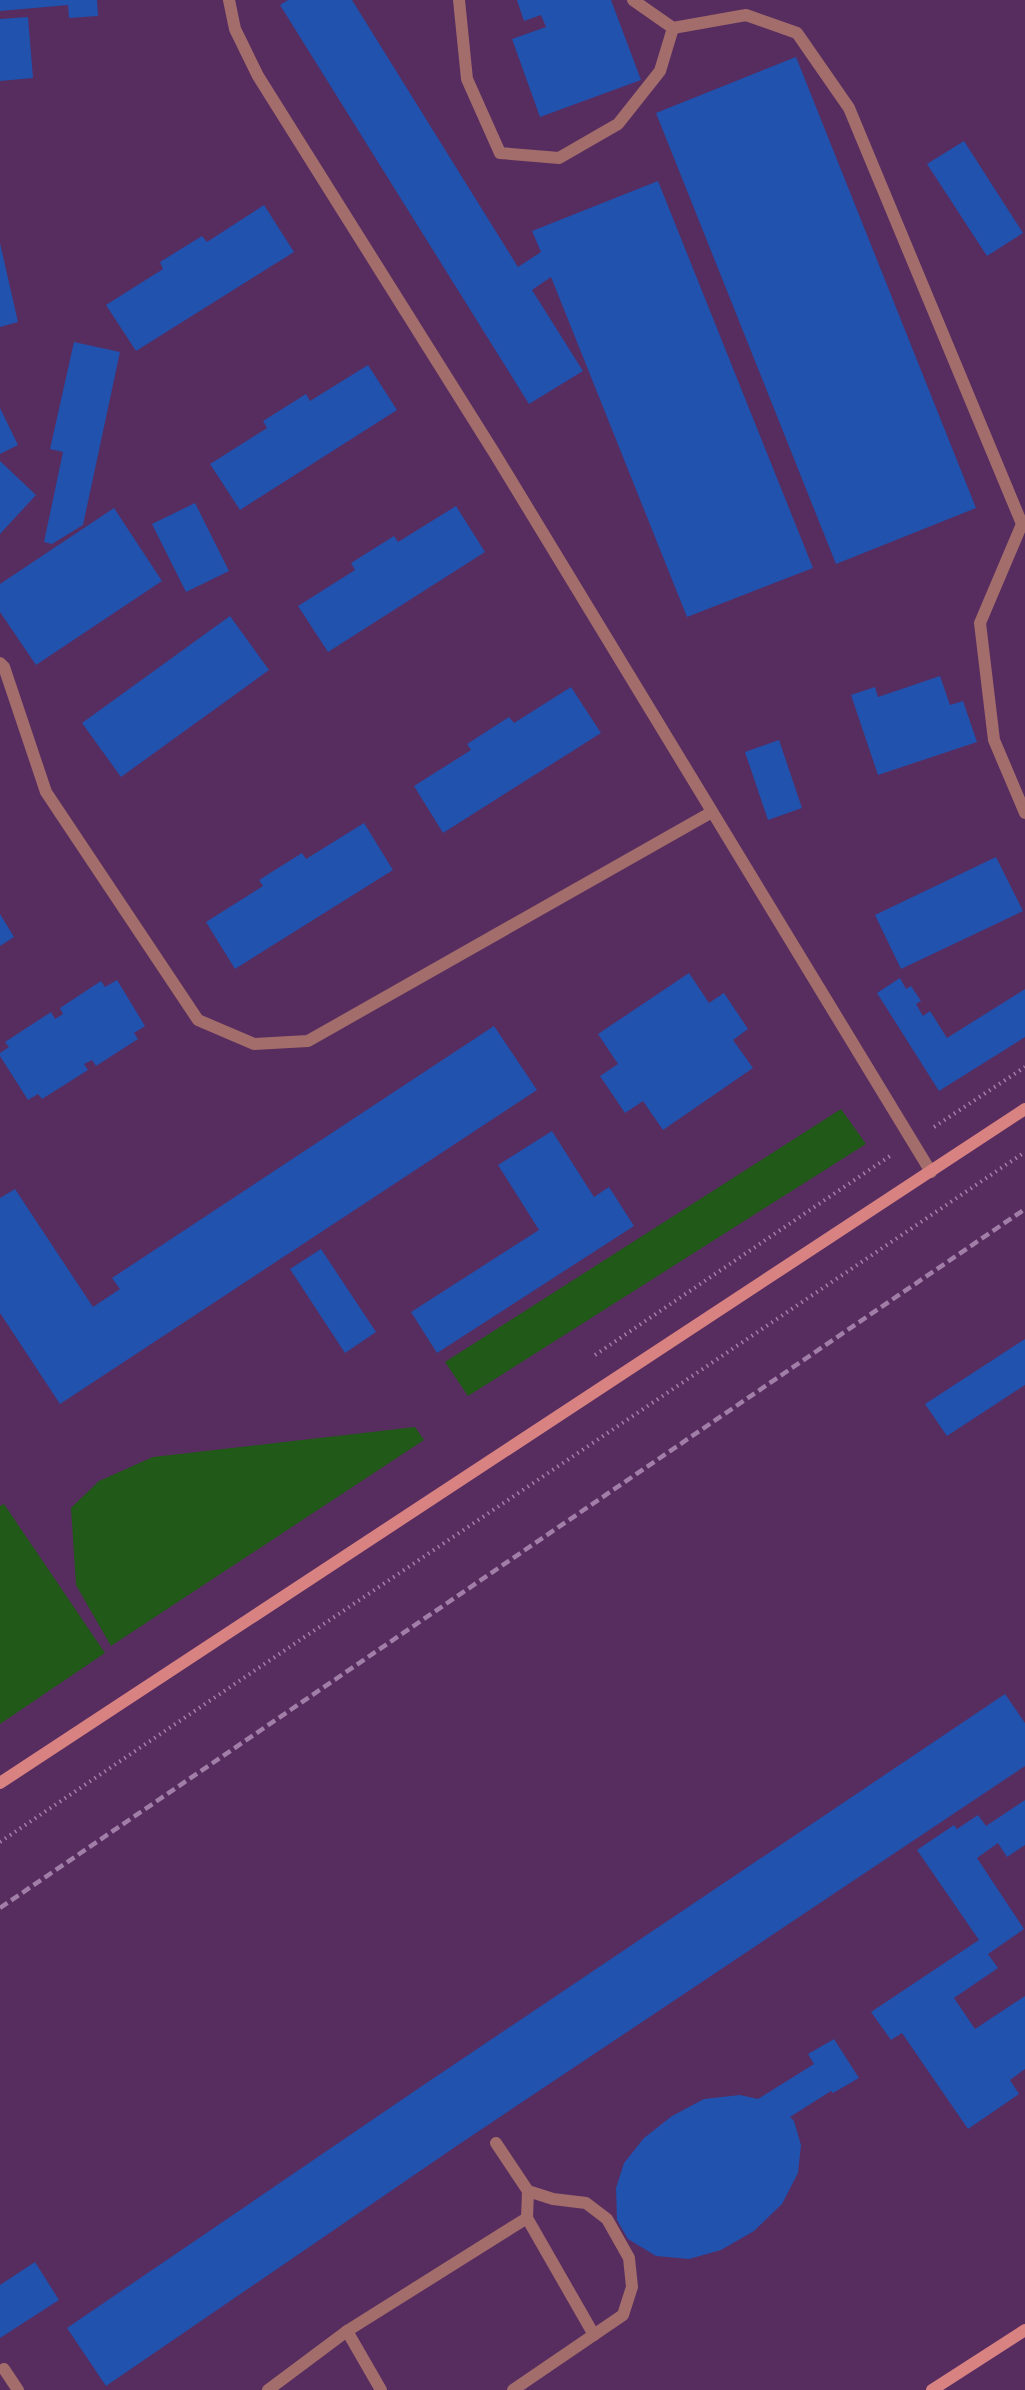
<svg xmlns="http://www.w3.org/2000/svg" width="1025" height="2390" font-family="Georgia,serif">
<rect width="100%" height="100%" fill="#572c5f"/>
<!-- green -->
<g fill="#215918">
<polygon points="841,1109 866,1144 468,1396 445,1362"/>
<polygon points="415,1427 424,1440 111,1646 76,1585 71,1508 99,1481 153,1457"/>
<polygon points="4,1504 105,1653 0,1724 0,1506"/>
</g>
<!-- building -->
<g fill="#2152ad">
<polygon points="0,0 97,0 98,16 69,18 68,5 0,11"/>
<polygon points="288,0 352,0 518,267 541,252 532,231 658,181 813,568 687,617 551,277 532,290 583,371 529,404 280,5"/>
<polygon points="517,0 611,0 641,80 540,117 512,39 546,27 541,15 524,21"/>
<polygon points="28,17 33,78 0,81 0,19"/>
<polygon points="796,57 976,508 836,564 656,113"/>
<polygon points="964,141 1023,233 987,256 927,164"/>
<polygon points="264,205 294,252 136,351 106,305 163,269 160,262 202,236 207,242"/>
<polygon points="0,243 18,322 0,327"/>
<polygon points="74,342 120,352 83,525 52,544 44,542 63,452 50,449"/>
<polygon points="368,365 397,410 240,510 210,464 267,428 263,421 306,394 310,401"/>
<polygon points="0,408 18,445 0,454"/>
<polygon points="0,461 36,495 0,534"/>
<polygon points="195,503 229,571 186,592 152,524"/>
<polygon points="456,506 485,552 328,652 298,606 355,570 351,563 394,536 398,542"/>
<polygon points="114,508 162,581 36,665 0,612 0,584"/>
<polygon points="230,616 269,670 121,777 82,723"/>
<polygon points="940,676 950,705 963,701 977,742 878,775 851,695 875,687 878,697"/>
<polygon points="571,687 601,733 443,833 414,786 471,750 467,744 509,717 514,723"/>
<polygon points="779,740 802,808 768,820 745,752"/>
<polygon points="364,823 393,870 235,969 206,922 263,886 259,880 302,853 306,859"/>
<polygon points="996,857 1023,911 901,969 875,915"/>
<polygon points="0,914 14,937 0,946"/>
<polygon points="689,973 709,1003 724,993 748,1029 733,1040 753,1068 663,1130 643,1101 625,1113 600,1076 618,1064 598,1034"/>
<polygon points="900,978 906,989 911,986 921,1001 916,1004 923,1016 930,1011 947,1038 1025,989 1025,1037 939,1091 877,993"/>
<polygon points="117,980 145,1026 134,1033 138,1039 96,1066 92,1060 84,1064 88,1070 42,1099 38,1094 28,1100 0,1056 0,1053 9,1047 5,1042 51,1012 55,1019 63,1014 60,1008 101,981 105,987"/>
<polygon points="494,1026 537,1090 60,1404 0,1313 0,1198 15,1189 93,1307 120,1289 112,1278"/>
<polygon points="552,1131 594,1197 609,1187 634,1226 437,1353 411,1312 539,1230 498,1165"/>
<polygon points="321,1249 376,1332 345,1353 290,1269"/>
<polygon points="1025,1339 1025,1385 947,1436 925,1404"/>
<polygon points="1005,1694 1025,1723 1025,1766 458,2145 106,2386 67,2328 419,2088"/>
<polygon points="1025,1800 1025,1845 1007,1857 998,1843 977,1858 1024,1929 988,1954 998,1968 954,1998 975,2029 1025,1996 1025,2069 1010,2080 1019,2094 968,2129 902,2033 891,2040 871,2012 979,1940 917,1850 954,1825 957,1829 978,1815 986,1826"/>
<polygon points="834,2039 859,2078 833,2093 831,2091 790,2117 794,2121 801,2145 798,2173 782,2204 754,2231 721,2250 689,2259 656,2256 628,2239 617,2220 616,2188 624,2163 644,2138 672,2116 704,2099 740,2095 758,2099 814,2064 808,2054"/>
<polygon points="35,2262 59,2300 0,2338 0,2285"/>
</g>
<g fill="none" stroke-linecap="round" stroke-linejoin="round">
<!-- path -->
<g stroke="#a380a9" stroke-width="4" stroke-dasharray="1.5 4.5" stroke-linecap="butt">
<polyline points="934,1127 1025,1067"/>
<polyline points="595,1355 890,1156"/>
<polyline points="0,1842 1025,1152"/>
</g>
<!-- lane -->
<g stroke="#a26d6b" stroke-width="12">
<polyline points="459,0 467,79 500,153 559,158 618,124 660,71 673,28"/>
<polyline points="633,0 673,28 746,15 797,33 849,108 1022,524 980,623 994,740 1025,813"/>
<polyline points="496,2143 528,2191 553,2199 586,2203 607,2219 629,2258 632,2287 623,2315 513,2390"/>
<polyline points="528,2191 527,2218 594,2335"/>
<polyline points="4,2369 18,2390"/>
<polyline points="268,2390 347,2331"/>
<polyline points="381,2390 347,2331 527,2218"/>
</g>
<!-- street -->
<g stroke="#a26d6b" stroke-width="12">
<polyline points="229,0 235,29 258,76 495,454 931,1172"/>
<polyline points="0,663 4,667 46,792 198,1020 254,1044 308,1041 712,812"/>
</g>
<!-- secondary -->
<g stroke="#d88382" stroke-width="12">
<polyline points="0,1783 1025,1109"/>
<polyline points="932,2390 1025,2330"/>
</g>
<!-- rail -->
<polyline stroke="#a17ea7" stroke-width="4.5" stroke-dasharray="9 4.5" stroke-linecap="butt" points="0,1908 1025,1209"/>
</g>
</svg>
